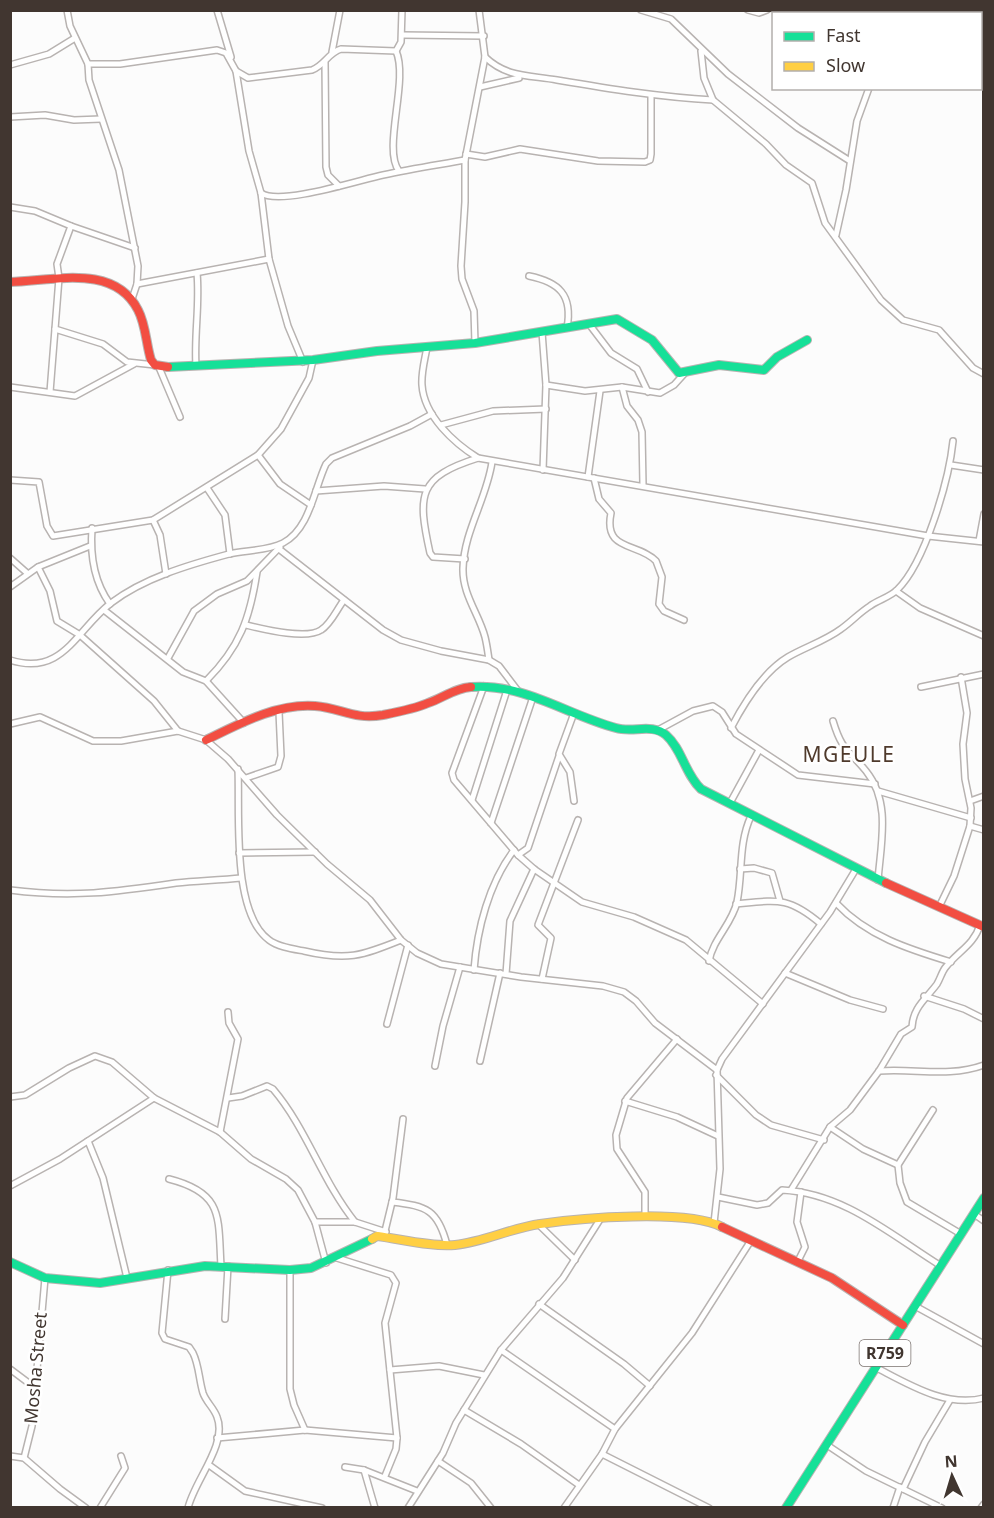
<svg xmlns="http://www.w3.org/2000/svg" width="994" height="1518" font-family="'Noto Sans',sans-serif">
<rect width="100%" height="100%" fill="#fcfcfc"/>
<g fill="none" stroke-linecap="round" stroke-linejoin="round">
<defs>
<g id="street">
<polyline points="67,10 70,26 88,64 89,80 119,170 138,266 137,284 132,299"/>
<polyline points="217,10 231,57"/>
<polyline points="641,10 671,19 728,74 798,128 850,161"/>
<polyline points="748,10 759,13 767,10"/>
<polyline points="831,10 836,14"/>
<polyline points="402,35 484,36"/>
<path d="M396 51C409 80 382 149 399 171"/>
<polyline points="701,51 704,78 713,100 766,144 786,165 812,183 825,223 881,300 903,320 939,330 973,368 984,374"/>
<polyline points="332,52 340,10"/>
<path d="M485 57C507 78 530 75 557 80 610 89 660 97 713 100"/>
<polyline points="325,62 326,167 328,175 339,186"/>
<path d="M88 64H120L217 50 226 53 236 71 248 78 312 70C325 65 328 53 341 49L396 51 401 42 402 10"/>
<polyline points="10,65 49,54 75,38"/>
<polyline points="236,71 249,151 261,193 269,259 288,326 303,362"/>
<polyline points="480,87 519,78"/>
<polyline points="10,117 45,115 74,120 101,119"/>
<polyline points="466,154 485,157 520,149 598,161 645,162 650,160 651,154 651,96"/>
<path d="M261 193C280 206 359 180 383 175 410 169 437 165 465 160"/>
<polyline points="10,207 35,211 71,226 57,264 59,278 55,329 103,344 127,362 155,365"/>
<polyline points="71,226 135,248"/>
<polyline points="836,235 846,190 857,121 869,88"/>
<path d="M529 276C559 282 573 295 567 328"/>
<polyline points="137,284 269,259"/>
<polyline points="589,324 611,353 637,369 648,392"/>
<polyline points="542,332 546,385 543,470"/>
<polyline points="475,343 474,311 462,279 461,266 465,202 465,160 485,57 479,10"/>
<path d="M427 347C425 359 421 373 422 385 424 416 454 443 478 458L928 536 984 542"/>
<polyline points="158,365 180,417"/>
<path d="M196 366C194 335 200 304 197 273"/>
<polyline points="546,385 585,391 622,387 660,393 674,385 684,374"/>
<polyline points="10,387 75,396 134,364"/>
<polyline points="622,387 627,406 638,420 642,432 643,485"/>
<polyline points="50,392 55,329"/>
<polyline points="441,425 493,411 546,409"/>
<polyline points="258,455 280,484 311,505"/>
<polyline points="951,465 984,470"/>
<polyline points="588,477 600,391"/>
<path d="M594 478 599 499 611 513C603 552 638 542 656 561L662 577 659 604 664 611 684 620"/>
<polyline points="10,480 39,482 47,526 53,536 153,520 258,455 281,429 309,378 313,360"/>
<polyline points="207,488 225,515 230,554"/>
<polyline points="316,491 384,486 425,489"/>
<polyline points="153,520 160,535 166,574"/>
<path d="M92 528C90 555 94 582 110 604"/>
<polyline points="979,541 984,514"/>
<polyline points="279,549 383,630 401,640 441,651 489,660 499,666 518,691"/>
<polyline points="10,558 27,573"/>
<path d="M465 559 433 557 430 553C417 494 418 477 478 458"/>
<polyline points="38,567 50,591 57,621 80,635 154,701 178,731"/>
<polyline points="10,587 38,567 90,546"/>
<polyline points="896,591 920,608 984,636"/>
<polyline points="104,610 183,672 206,681 244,723"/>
<path d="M246 625C263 629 306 640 321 630 331 624 337 609 344 600"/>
<polyline points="168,658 194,611 217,594 247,581 280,547"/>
<path d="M10 660C63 677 76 630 111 603 144 578 188 565 229 554 246 550 267 551 283 543 310 529 314 489 326 464L332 458 410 426 432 414"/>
<path d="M489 660C488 653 487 645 485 637 479 614 462 594 463 568 464 531 487 498 492 462"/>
<path d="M206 681C240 647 250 618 257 572"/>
<polyline points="484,686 452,773 454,780 518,855 534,869 582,902 634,917 686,940 763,1004"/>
<polyline points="921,687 984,674"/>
<polyline points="574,713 559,754 570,772 574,801"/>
<path d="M833 721C842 751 848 749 866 771 891 802 881 842 878 880"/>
<polyline points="10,724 40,717 93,741 121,741 178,731 206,740 228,759 277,815 327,864 370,900 401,940 417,953 441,964 521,977 603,986 624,992 636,1001 655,1023 717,1070"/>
<path d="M731 728C744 703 763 672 788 657 805 647 825 641 841 629 851 622 859 613 870 606 878 600 890 597 897 590 925 563 949 480 953 441"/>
<polyline points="658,730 693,711 713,706 722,712 736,734 798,775 875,784"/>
<path d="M238 769C240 813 231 912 269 940 278 947 293 949 304 951 347 961 361 956 401 940"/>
<polyline points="246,778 278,767 281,756 279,712"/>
<polyline points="878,791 971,818"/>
<polyline points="472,800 507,690"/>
<polyline points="970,801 984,796"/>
<polyline points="730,803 759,750"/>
<polyline points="491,823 533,697"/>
<polyline points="970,826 984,830"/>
<polyline points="239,853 315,852"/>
<polyline points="518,855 528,848 559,756"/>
<polyline points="740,869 754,868 772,873 780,901"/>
<path d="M10 890C73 898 115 892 176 883 198 881 220 880 241 878"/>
<path d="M836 903C867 936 908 949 951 962"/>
<path d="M736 904C777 900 788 896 821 924"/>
<polyline points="939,907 954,876 970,826 971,808 965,779 963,744 967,713 961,677"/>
<path d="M709 961C713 939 732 924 737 902 743 873 738 844 751 816"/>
<path d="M474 970C477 929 489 883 514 850"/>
<polyline points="785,973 850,1000 883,1009"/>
<polyline points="506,974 510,921 534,869"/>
<polyline points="542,979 551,938 538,925 578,820"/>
<polyline points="924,996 964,1009 984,1019"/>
<polyline points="387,1024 408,945"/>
<polyline points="480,1061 500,973"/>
<polyline points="435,1066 443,1026 460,967"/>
<path d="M879 1071C915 1068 948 1078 984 1065"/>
<polyline points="716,1075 756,1115 771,1125 824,1140"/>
<polyline points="10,1097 25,1095 69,1068 95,1056 112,1062 154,1098 220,1132 251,1159 286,1179 298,1190 315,1222 326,1263"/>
<path d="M228 1098 242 1096 267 1086 273 1089C307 1129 322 1181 355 1222"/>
<polyline points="625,1101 677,1117 718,1136"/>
<polyline points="933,1110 898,1165 900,1183 907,1202 961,1234"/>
<polyline points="830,1127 863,1149 898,1165"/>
<polyline points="220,1132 238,1039 229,1023 228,1012"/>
<polyline points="88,1141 103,1178 127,1278"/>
<path d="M169 1179C224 1193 218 1217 221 1266"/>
<polyline points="10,1186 60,1159 154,1098"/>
<path d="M791 1190 830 1127 850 1110 879 1071 901 1034 912 1027C913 1007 926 999 937 984 940 979 942 972 945 968 957 952 974 945 980 925"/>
<path d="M718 1197 757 1205 768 1203 782 1190C844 1193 891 1235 941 1266"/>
<path d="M392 1202C427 1206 438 1210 447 1245"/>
<polyline points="974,1214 984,1221"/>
<polyline points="645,1217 645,1192 617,1149 616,1135 627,1098 677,1039"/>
<polyline points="315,1222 355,1222 386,1232"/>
<polyline points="714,1223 720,1169 717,1070 722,1059 830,912 856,869"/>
<polyline points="538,1224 575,1260"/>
<polyline points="385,1231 393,1198 403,1119"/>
<polyline points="337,1258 391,1275 396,1283 385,1323 397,1438 396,1449 385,1476"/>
<polyline points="798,1261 805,1247 797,1222 801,1192"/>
<path d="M168 1270 162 1333 165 1339 189 1347 193 1353C199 1365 199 1380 203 1393 206 1402 214 1408 217 1417 228 1444 194 1481 188 1508"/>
<polyline points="290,1270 290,1389 294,1405 305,1430"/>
<polyline points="539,1304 624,1364 650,1386"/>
<polyline points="915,1306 984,1344"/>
<polyline points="225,1319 228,1266"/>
<polyline points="501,1350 615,1429"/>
<path d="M875 1367C908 1384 946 1408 984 1398"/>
<polyline points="10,1369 34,1387"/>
<polyline points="390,1370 439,1366 484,1375"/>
<polyline points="464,1410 521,1444 579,1485"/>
<polyline points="217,1438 305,1430 397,1438"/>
<polyline points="827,1445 866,1471 942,1508"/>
<polyline points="602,1454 709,1508"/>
<polyline points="10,1456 24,1458 60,1489 86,1508"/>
<polyline points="24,1458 32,1426 45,1278"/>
<polyline points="438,1461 471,1483 491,1508"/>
<polyline points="209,1465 245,1491 322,1508"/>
<polyline points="345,1467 364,1470 417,1491"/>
<polyline points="364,1470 375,1508"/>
<polyline points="903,1489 925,1442 950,1400"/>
<polyline points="100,1508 125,1468 121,1456"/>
<polyline points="408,1508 443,1453 456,1423 501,1350 563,1278 599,1221"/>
<polyline points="564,1508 602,1454 615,1429 692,1333 750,1242"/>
<polyline points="893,1508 900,1487"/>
<polyline points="981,1508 984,1504"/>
</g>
<g id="fast">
<polyline points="168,367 313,360 377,351 475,343 617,319 652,340 679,373 719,365 764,370 777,357 807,340"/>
<path d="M471 687C524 683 567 715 616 728 633 733 652 723 666 735 682 749 685 774 701 789L886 883"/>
<polyline points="10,1262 45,1278 100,1283 205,1266 290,1270 311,1268 372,1239"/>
<polyline points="786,1508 984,1198"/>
</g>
<path id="slow" d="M372 1239 377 1236C401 1239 431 1247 455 1245 484 1242 511 1228 540 1224 580 1218 688 1209 722 1227"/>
<g id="jam">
<path d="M10 282C53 281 114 263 138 310 146 325 146 344 151 360L155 365 168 367"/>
<path d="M206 740C239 724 277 703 315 706 342 708 353 720 383 715 398 712 414 709 428 703 443 698 455 688 471 687"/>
<polyline points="886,883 984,927"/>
<polyline points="722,1227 832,1278 903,1325"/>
</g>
</defs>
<!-- street casing -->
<use href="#street" stroke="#b8b3b1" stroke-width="8"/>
<!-- fast casing -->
<use href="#fast" stroke="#b8b3b1" stroke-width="10"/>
<!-- slow casing -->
<use href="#slow" stroke="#b8b3b1" stroke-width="10"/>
<!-- jam casing -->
<use href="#jam" stroke="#b8b3b1" stroke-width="10"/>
<!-- street -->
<use href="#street" stroke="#fff" stroke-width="5"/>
<!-- fast -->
<use href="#fast" stroke="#16e098" stroke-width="8"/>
<!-- slow -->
<use href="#slow" stroke="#ffcf43" stroke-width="8"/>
<!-- jam -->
<use href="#jam" stroke="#f24e42" stroke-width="8"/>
</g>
<g text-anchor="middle" stroke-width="5" stroke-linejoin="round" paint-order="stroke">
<!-- shield labels -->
<rect fill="#fff" stroke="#7a726e" stroke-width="1.5" x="859.5" y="1340" width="51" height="26" rx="4.5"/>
<g font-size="16" font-weight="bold" fill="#413630">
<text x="885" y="1359">R759</text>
</g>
<!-- street labels -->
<g font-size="18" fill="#413630" stroke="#fff">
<text transform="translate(36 1368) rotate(-85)" y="6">Mosha Street</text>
</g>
<!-- quarter labels -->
<g font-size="21" letter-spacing="1.5" fill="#4f3a2c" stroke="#fff">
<text x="849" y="762">MGEULE</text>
</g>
</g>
<!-- border -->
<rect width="994" height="1518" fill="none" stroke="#413630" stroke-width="24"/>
<!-- legend -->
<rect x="772" y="12" width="210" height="78" fill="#ffffff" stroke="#b3afac" stroke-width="1.5"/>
<rect x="784" y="32" width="30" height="9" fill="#16e098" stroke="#b3afac" stroke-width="1.5"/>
<text x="826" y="42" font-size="18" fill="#413630">Fast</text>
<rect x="784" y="62" width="30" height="9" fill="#ffcf43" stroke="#b3afac" stroke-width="1.5"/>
<text x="826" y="72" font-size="18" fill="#413630">Slow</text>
<!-- north arrow -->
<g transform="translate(952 1476) rotate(356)" stroke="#ffffff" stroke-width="4.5" paint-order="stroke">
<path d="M0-4.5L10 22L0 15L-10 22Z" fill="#413630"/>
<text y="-9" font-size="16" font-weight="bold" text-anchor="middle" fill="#413630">N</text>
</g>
</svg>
